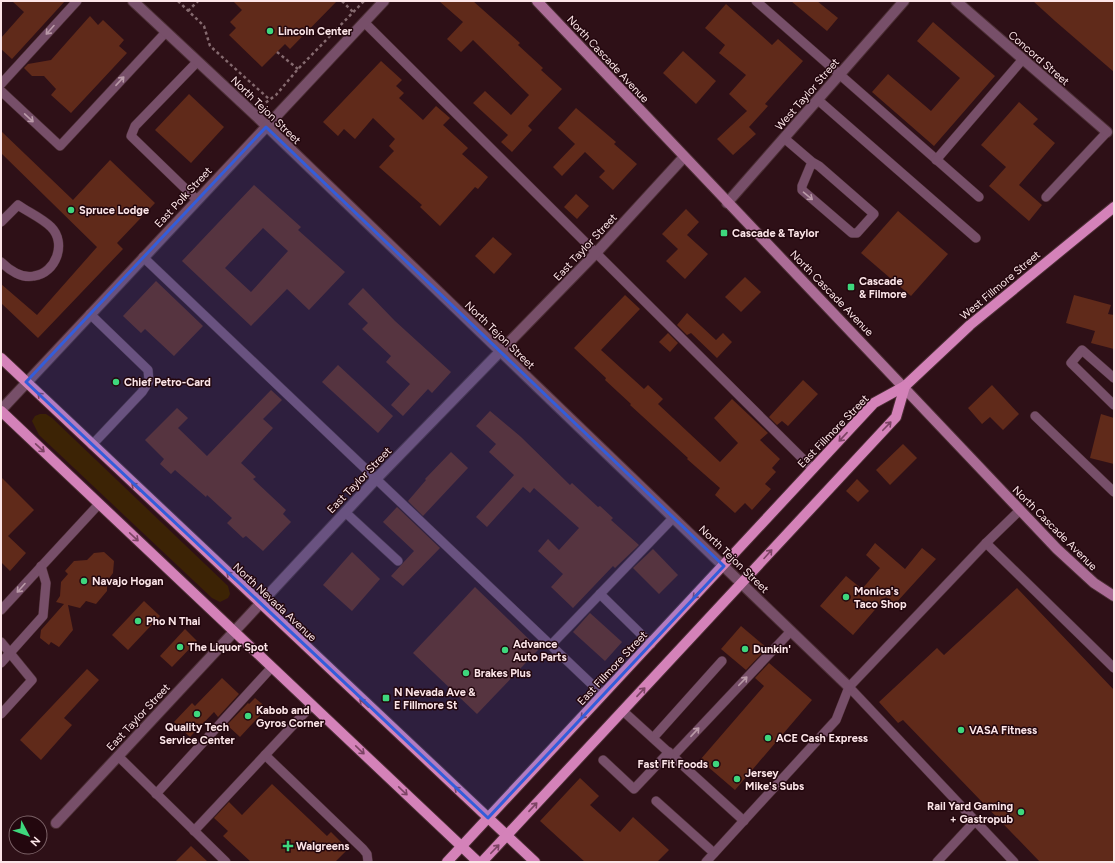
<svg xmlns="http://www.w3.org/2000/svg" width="1115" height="863" font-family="Figtree,sans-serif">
<rect width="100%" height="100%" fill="#2e1017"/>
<!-- green -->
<polygon fill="#3c2305" points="40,414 46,414 52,418 228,586 230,594 228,598 220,602 212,598 39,435 32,421 35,416"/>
<!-- building -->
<g fill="#602a1a" fill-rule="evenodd">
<polygon points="12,1 65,1 12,59 1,49 1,38 24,12"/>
<polygon points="233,1 337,1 290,49 285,44 262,67 229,35 236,28 230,22 242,10"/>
<polygon points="439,1 473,1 520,43 518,45 543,68 541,70 562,89 528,126 532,130 512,152 501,142 508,135 473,103 485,91 511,115 529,95 473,40 461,52 447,39 463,22"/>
<polygon points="791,1 817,1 838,18 827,31"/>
<polygon points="1033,1 1114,1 1114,72 1055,21"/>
<polygon points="726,4 772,45 778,39 803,61 765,104 768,106 749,127 756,134 733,155 717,139 747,111 729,94 746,75 719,53 725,45 705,28"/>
<polygon points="90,16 98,25 103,20 124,40 119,46 127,53 71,113 51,95 56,89 44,76 32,76 24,68 28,64 51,60"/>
<polygon points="933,22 995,76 934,146 872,92 888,74 931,111 960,78 917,41"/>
<polygon points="683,51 716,81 696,104 663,73"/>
<polygon points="381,61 402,80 396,86 404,93 399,98 423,120 436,106 450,118 443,125 468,148 462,154 488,177 478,189 475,187 440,226 420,207 422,205 379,167 394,151 389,146 395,139 373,118 355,139 344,129 338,136 323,122"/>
<polygon points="189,94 224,127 191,163 155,130"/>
<polygon points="1019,102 1038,119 1033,124 1055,143 1019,185 1042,205 1029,221 989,186 1006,167 981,145"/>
<polygon points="576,108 616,142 614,144 637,164 613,190 599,177 605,171 585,152 562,176 553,167 575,144 558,128"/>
<polygon points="1,131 73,200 110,160 155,203 117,243 123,249 38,338 1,303 1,284 37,315 97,247 1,153"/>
<path d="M254 185 301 227 298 230 345 272 309 310 287 289 251 326 182 261ZM263 228 288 251 251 292 225 268Z"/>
<polygon points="576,194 589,206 577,219 564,207"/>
<polygon points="686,209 699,222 687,235 708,254 685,279 666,261 678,249 662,234"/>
<polygon points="898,211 948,254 911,296 861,253"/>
<polygon points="493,237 512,254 494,274 475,256"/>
<polygon points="745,277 761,292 741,312 725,297"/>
<polygon points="156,281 203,326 174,356 145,329 141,333 123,316"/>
<polygon points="363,288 395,321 451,372 432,393 428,389 403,416 391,405 410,384 386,362 391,356 362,329 368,323 348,304"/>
<polygon points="625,295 640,309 601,350 644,389 648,385 663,399 658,404 720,462 738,443 714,418 732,399 768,433 760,440 780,459 772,468 776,472 765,484 771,489 752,510 745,503 735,513 715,495 720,488 687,459 688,458 630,405 631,404 605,380 606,378 574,348"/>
<polygon points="1074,295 1111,305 1108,314 1114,315 1114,349 1091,343 1095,331 1066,323"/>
<polygon points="687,313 716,340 723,333 732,342 717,358 691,333 687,335 677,325"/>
<polygon points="668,333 678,343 670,352 659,342"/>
<polygon points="338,365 393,416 378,433 322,382"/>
<polygon points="803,380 818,394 788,426 782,421 777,425 769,417"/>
<polygon points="992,385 1019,414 1003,430 990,417 982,424 968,408"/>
<polygon points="271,390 282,400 263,419 273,428 241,463 256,477 253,479 286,510 283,514 291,522 263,551 246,536 243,538 227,523 232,518 207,495 206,497 175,470 171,474 160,464 164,459 145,440 177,408 188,418 178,428 207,456"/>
<polygon points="490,411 521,437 570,485 572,483 598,507 600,506 613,518 611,520 639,545 615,568 613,566 573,608 551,587 563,574 538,551 548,539 559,550 579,528 534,488 530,493 523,487 487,527 476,517 514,475 489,452 496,444 476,426"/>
<polygon points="1101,414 1114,418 1114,464 1090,458"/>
<polygon points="903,444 917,458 890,485 876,470"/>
<polygon points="451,452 468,468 423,516 408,501 426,480 425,479"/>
<polygon points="1,477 34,510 8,536 26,553 10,571 1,562"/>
<polygon points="857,479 869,491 858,502 846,491"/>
<polygon points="397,507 440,548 403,586 391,576 414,551 383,522"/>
<polygon points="875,543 905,569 922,548 936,559 895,604 886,597 853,635 820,606 846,576 862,589 880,568 866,555"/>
<polygon points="653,549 678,575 659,594 633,568"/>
<polygon points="104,552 114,561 113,573 107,581 107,591 96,604 86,601 80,608 68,605 73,630 59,647 51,642 49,645 40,638 41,630 64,604 56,602 60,596 61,582 68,574 65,571 74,561 87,560 94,553"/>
<polygon points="352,552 380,579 352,611 323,585"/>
<polygon points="475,587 539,649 477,714 413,653"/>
<polygon points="1017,588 1114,690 1114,862 1040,862 903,720 898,723 879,702 937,648 944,655"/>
<polygon points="144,601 160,616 128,650 112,635"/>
<polygon points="590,613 622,642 605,661 573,632"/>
<polygon points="741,626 767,648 746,670 721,649"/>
<polygon points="185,629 197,641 172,667 160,656"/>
<polygon points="769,663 812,700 735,790 700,760 764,686 755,678"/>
<polygon points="87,669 99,680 64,718 72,725 41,760 20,740"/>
<polygon points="222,678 239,694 218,717 214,712 190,737 174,722 192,703 195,706"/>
<polygon points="255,698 267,708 240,737 227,725 248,703 249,704"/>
<polygon points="580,778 599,796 590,805 620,832 633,817 669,850 657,862 585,862 540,821"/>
<polygon points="272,784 327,836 331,832 348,849 335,862 251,862 223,836 228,831 214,818 229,802 242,815"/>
<polygon points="191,846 208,862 175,862"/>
</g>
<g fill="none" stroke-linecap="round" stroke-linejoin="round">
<defs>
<g id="lane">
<polyline points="756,1 979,197"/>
<polyline points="364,22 813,469"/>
<polyline points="1,84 77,1"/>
<polyline points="1,91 60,146 166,32"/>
<polyline points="818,100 976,238"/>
<polyline points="784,138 812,162 819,166 874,214 857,233 852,233 802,190 802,186 812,162"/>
<polyline points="936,160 1023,59"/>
<polyline points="1046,197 1107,132"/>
<polyline points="197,200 131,136 135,126 197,62"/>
<path d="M1 222 18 205C28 212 42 218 51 227 67 243 56 273 34 276 22 279 9 270 1 262"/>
<polyline points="143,257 603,695"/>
<polyline points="90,314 148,370 149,381 142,392 92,445"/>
<polyline points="1114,378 1082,350 1071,363 1114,405"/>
<polyline points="1035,416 1114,492"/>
<polyline points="345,512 398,561"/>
<polyline points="986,543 1114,668"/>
<polyline points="600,594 651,644"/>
<polyline points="1,610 99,504"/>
<polyline points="1,642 32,680 1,714"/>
<polyline points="551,645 673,518"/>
<polyline points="1,663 43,616 46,583 41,566"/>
<polyline points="849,687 1014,862"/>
<polyline points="623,711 744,821"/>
<polyline points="653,738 722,661"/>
<polyline points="265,755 363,849 367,854 368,862"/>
<polyline points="674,755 791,631"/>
<polyline points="118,756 226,862"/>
<polyline points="603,760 634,789 669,752"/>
<polyline points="156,794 272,667"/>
<polyline points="656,801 714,853"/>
<polyline points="194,831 312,705"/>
<polyline points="706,862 836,720 849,687 986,543 1020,510"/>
<polyline points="937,862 975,821"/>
</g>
<g id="street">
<polyline points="133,1 253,113 849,687"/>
<polyline points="956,1 1107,132"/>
<polyline points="727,203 904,1"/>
<polyline points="1,410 384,1"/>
<polyline points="56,823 377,478 596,253 684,157"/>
</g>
<polyline id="secondary" points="537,1 1057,549 1094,583 1114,596"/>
<g id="primary">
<polyline points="1,358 535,862"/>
<polyline points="1,411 478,862"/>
<polyline points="447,862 874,403 905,386 970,325 1114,207"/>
<polyline points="482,862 896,417 905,386"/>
</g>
</defs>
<!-- lane casing -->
<use href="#lane" stroke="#4b2e34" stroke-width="10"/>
<!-- street casing -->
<use href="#street" stroke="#4b2e34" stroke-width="12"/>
<!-- secondary casing -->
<use href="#secondary" stroke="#4b2e34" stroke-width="12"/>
<!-- primary casing -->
<use href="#primary" stroke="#4b2e34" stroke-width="12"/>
<!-- path -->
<g stroke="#856a6f" stroke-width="2.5" stroke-dasharray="3 3" stroke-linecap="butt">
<polyline points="178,1 204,26 210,46 269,99"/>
<polyline points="342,1 353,12"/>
<polyline points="188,11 198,1"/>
<polyline points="277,52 298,69"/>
<polyline points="261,106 276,95 298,69 364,1"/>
</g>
<!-- lane -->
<use href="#lane" stroke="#774f69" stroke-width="9"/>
<!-- street -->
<use href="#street" stroke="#774f69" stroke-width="10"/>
<!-- secondary -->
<use href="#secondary" stroke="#ab6c96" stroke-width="10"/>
<!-- primary -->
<use href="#primary" stroke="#d482b9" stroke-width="10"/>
</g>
<!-- one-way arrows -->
<defs><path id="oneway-shaft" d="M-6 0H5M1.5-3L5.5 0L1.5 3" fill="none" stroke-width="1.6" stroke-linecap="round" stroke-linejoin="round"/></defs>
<g stroke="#ba9aa8">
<use href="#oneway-shaft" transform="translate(50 30) rotate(132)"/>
<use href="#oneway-shaft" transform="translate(120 81) rotate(-47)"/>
<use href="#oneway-shaft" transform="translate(29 118) rotate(43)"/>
<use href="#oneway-shaft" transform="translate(808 196) rotate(40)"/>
<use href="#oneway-shaft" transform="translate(21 588) rotate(132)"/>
<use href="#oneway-shaft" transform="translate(743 681) rotate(-46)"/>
<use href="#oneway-shaft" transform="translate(695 732) rotate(-47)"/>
</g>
<g stroke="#7c4464">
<use href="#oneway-shaft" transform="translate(42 397) rotate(-136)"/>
<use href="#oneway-shaft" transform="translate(887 426) rotate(-46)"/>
<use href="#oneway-shaft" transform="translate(843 437) rotate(133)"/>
<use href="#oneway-shaft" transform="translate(40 448) rotate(43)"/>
<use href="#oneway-shaft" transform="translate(136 487) rotate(-137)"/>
<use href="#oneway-shaft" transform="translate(134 537) rotate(43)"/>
<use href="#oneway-shaft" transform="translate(768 554) rotate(-48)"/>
<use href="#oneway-shaft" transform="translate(231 576) rotate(-137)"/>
<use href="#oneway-shaft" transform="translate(697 594) rotate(133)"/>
<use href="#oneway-shaft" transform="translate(641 692) rotate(-47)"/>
<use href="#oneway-shaft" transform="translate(364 703) rotate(-137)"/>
<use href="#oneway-shaft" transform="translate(585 714) rotate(133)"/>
<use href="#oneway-shaft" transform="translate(360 750) rotate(44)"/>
<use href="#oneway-shaft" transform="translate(403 791) rotate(44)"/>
<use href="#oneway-shaft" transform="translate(459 791) rotate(-137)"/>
<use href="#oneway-shaft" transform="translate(533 807) rotate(-47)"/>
<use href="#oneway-shaft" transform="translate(495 849) rotate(-46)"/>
</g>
<!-- marked area -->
<path fill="#335dda" fill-opacity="0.2" stroke="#335dda" stroke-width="3" stroke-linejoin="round" d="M266 127 724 566 488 818 26 382Z"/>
<!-- markers -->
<g fill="#3ed77d" stroke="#23070e" stroke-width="1.5">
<circle cx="270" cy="31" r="4"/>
<circle cx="71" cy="210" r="4"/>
<rect x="720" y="229" width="8" height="8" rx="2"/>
<rect x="847" y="283" width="8" height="8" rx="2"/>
<circle cx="116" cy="382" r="4"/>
<circle cx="84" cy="581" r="4"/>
<circle cx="846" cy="597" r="4"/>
<circle cx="138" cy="621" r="4"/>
<circle cx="180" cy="647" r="4"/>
<circle cx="745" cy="649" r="4"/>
<circle cx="505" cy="650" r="4"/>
<circle cx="466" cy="673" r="4"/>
<rect x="382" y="694" width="8" height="8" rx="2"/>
<circle cx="197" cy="714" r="4"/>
<circle cx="248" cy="716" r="4"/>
<circle cx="961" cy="730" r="4"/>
<circle cx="768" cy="738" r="4"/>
<circle cx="716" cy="764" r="4"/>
<circle cx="737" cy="779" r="4"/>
<circle cx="1021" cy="812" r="4"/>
<path d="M286 840h4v4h4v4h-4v4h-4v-4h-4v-4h4z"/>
</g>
<g text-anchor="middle" stroke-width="3" stroke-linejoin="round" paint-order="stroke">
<!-- poi labels -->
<g font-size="11" font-weight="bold" fill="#fce5e8" stroke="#23070e" text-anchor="start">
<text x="278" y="35">Lincoln Center</text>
<text x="79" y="214">Spruce Lodge</text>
<text x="732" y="237">Cascade &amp; Taylor</text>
<text x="859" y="285">Cascade<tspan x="859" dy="13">&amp; Filmore</tspan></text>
<text x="124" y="386">Chief Petro-Card</text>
<text x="92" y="585">Navajo Hogan</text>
<text x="854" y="595">Monica's<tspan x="854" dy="13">Taco Shop</tspan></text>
<text x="146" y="625">Pho N Thai</text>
<text x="513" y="648">Advance<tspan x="513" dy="13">Auto Parts</tspan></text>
<text x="188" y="651">The Liquor Spot</text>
<text x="753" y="653">Dunkin'</text>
<text x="474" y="677">Brakes Plus</text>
<text x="394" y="696">N Nevada Ave &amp;<tspan x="394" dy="13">E Fillmore St</tspan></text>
<text x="256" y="714">Kabob and<tspan x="256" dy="13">Gyros Corner</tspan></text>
<text x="197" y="731" text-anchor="middle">Quality Tech<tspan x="197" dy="13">Service Center</tspan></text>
<text x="969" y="734">VASA Fitness</text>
<text x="776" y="742">ACE Cash Express</text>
<text x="708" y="768" text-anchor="end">Fast Fit Foods</text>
<text x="745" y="777">Jersey<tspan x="745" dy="13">Mike's Subs</tspan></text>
<text x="1013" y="810" text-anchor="end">Rail Yard Gaming<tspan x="1013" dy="13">+ Gastropub</tspan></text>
<text x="296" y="850">Walgreens</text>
</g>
<!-- street labels -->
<g font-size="11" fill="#fce5e8" stroke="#23070e">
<text transform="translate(1039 58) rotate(41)" y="4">Concord Street</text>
<text transform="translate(608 59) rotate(47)" y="4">North Cascade Avenue</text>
<text transform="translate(807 94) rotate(-49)" y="4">West Taylor Street</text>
<text transform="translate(266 110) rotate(44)" y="4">North Tejon Street</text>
<text transform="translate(183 197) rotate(-47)" y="4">East Polk Street</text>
<text transform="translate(585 247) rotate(-47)" y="4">East Taylor Street</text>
<text transform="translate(1000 285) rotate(-40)" y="4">West Fillmore Street</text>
<text transform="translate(832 293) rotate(46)" y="4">North Cascade Avenue</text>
<text transform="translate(500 335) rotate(44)" y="4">North Tejon Street</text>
<text transform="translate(833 431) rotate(-46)" y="4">East Fillmore Street</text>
<text transform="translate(359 480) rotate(-46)" y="4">East Taylor Street</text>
<text transform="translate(1055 528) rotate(45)" y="4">North Cascade Avenue</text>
<text transform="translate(734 559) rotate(44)" y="4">North Tejon Street</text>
<text transform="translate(275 602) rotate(43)" y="4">North Nevada Avenue</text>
<text transform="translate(612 668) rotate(-47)" y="4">East Fillmore Street</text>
<text transform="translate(138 717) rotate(-47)" y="4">East Taylor Street</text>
</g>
</g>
<!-- border -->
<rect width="1115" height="863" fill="none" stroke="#fce5e8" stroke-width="4"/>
<!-- north arrow -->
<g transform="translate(28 835) rotate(131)"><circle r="19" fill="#23070e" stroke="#7a6065"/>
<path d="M0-3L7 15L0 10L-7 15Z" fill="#3ed77d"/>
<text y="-6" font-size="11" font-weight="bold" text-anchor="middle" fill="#fce5e8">N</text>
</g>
</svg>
